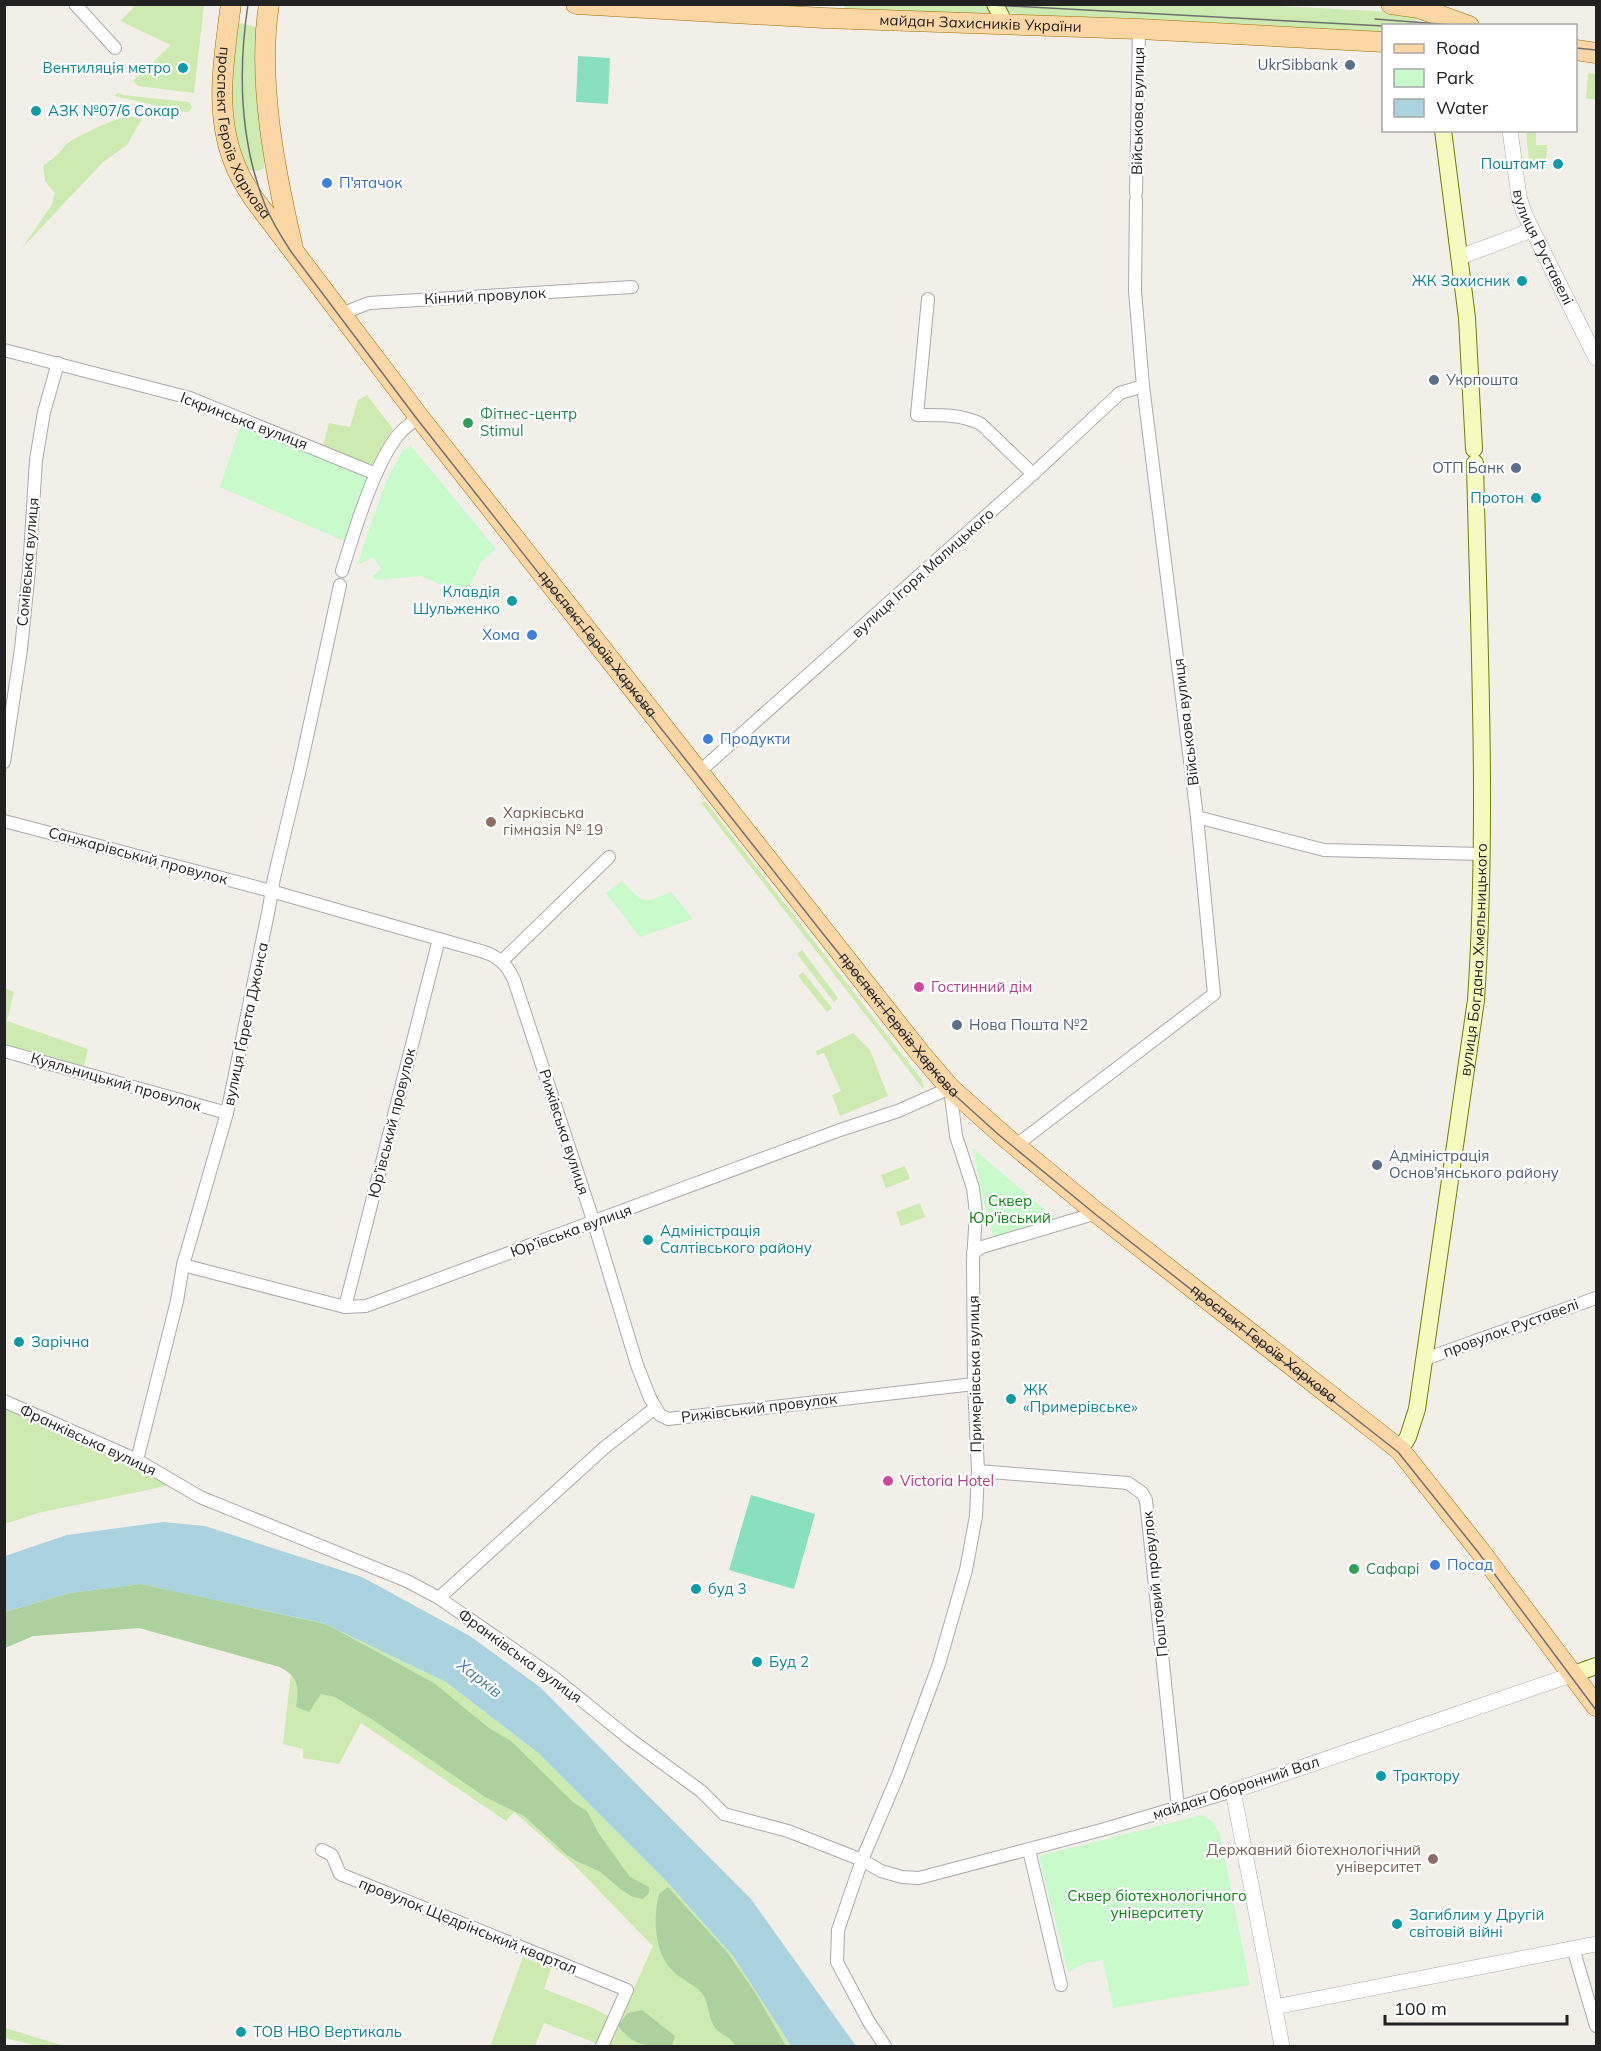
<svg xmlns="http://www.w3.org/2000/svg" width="1601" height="2051" font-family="Mulish,sans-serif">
<rect width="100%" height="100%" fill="#f2efe9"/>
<!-- grass -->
<g fill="#cdebb0">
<polygon points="845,4 988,4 993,14 844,10"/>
<polygon points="132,5 204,5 194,93 138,86 133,81 171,45 120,21 134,7"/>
<polygon points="1001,5 1258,5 1393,12 1416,16 1416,25 1384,26 1383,32 1025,15 1007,12"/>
<path d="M241 23 256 27 258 30 255 81 264 158V168C259 171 252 173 247 168 234 156 230 85 232 66 233 52 236 38 238 24Z"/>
<polygon points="1588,73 1596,74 1596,99 1586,99"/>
<polygon points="118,93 123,95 189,102 192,107 189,112 185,112 114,96"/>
<path d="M129 116 142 119 127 145 103 162 22 248 51 206 55 193 45 181 43 166C48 162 54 158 58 154 62 151 64 146 68 143 78 136 117 117 129 116Z"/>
<polygon points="1526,131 1536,131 1536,145 1547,145 1546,169 1530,169"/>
<polygon points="367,395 393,429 372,465 323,446 329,423 350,427 358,400"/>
<polygon points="705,801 922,1080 924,1090 701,803"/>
<polygon points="802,950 838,998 834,1002 797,954"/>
<polygon points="803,972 832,1008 827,1012 798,976"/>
<polygon points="5,988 14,992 7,1021 88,1049 84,1066 5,1044"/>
<polygon points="853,1033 870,1050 888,1096 840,1116 832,1095 841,1091 824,1053 817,1055 816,1051"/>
<polygon points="905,1166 910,1179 886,1188 881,1175"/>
<polygon points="920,1203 925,1217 901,1226 896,1212"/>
<polygon points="5,1408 171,1485 38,1513 5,1524"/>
<polygon points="140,1583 323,1623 446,1682 537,1752 667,1882 733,1956 791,2046 608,2046 653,1946 571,1862 514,1812 506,1821 361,1723 339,1764 303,1758 303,1749 283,1744 291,1673 280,1667 139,1628 33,1636 5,1648 5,1612 70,1593"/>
<polygon points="523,1957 551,1968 544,1989 595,2009 610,2017 596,2043 544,2023 535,2046 497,2046 491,2044"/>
<polygon points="5,2028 65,2046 37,2046 5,2038"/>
</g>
<!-- forest -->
<g fill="#add19e">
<path d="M141 1584 326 1624 434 1683 489 1728 511 1741 574 1803 587 1811 599 1834 630 1877 649 1887V1893L643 1899 633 1897 618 1887 599 1871 578 1862 567 1855 524 1816 485 1797 376 1722 335 1697 321 1694 309 1712 296 1707C299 1687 299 1677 280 1667L139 1628 33 1636 5 1648V1612L70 1593Z"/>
<path d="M668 1887 727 1952 754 1991 786 2046H735C731 2036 722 2036 715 2028 708 2018 709 2002 702 1993 694 1984 680 1979 672 1970 654 1953 653 1917 659 1894Z"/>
<path d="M642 2010 675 2036 672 2046C649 2047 631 2046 618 2025L628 2013Z"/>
</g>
<!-- park -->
<g fill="#c8facc">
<polygon points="241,424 372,476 346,542 220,487"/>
<polygon points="411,446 496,549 481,562 467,592 439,584 421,576 375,580 373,576 381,569 373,557 358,565 365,541 386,482 403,450"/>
<path d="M622 881C643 903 642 905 671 892L693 919 640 937 606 893Z"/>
<polygon points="973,1148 1054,1218 994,1238 983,1199"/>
<polygon points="1202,1815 1213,1822 1220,1834 1250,1985 1113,2008 1103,1960 1086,1963 1068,1972 1039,1856"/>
</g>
<!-- pitch -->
<g fill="#88e0be">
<polygon points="578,56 610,58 608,104 576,102"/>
<polygon points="751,1495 815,1514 794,1589 729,1570"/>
</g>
<!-- water -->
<polygon fill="#aad3df" points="163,1522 205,1526 362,1577 470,1636 540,1687 751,1899 856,2046 791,2046 733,1956 667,1882 537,1752 446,1682 323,1623 141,1584 70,1593 5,1612 5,1556 67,1535"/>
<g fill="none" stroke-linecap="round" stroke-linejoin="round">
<defs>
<g id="minor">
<polyline points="75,4 115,48"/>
<polyline points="1136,193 1139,29"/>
<path d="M928 299 917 415C939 415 961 414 981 424L1033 474"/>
<polyline points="341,314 369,303 632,287"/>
<polyline points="4,350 190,398 376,474"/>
<path d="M342 571C353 535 376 458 401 432 406 426 413 422 419 417"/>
<polyline points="4,762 21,649 29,570 36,460 44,412 58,363"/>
<polyline points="699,772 1033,474 1120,393 1143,386"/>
<polyline points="1197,817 1324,850 1481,854"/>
<path d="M4 821 271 891 481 951C498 956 507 964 514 980L594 1223 637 1365 650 1398 660 1415 668 1419 974 1384"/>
<polyline points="502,961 609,857"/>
<polyline points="4,1051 227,1113"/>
<polyline points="1015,1146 1214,994 1197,817 1143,386 1135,291 1136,200"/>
<polyline points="973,1253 982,1247 1097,1213"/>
<polyline points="183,1265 345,1307 366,1306 840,1130 898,1111 950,1088 956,1136 973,1188 976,1213 973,1261 974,1384 978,1471 976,1516 966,1570 939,1664 898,1775 862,1860 838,1930 837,1962 869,2022 885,2046"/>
<polyline points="345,1307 439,939"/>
<polyline points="1425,1359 1596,1298"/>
<polyline points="4,1401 137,1460 200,1497 407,1581 439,1598 552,1676 631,1740 701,1791 724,1814 788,1831 862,1860 881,1871 902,1877 919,1878 1105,1829 1233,1791"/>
<polyline points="137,1460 177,1301 183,1265 227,1113 269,908 274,878 300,769 340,585"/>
<polyline points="978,1471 1128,1483 1142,1493 1146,1500 1178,1808"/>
<polyline points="439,1598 604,1448 655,1408"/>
<polyline points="322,1850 332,1855 340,1874 627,1990 602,2046"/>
<polyline points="1029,1850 1061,1985"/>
<polyline points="1573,1948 1596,2026"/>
</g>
<g id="tertiary">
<path id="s1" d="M1510 130 1519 197 1524 213 1596 358"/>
<polyline points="1460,257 1532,230"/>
<polyline points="1275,2007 1596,1944"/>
<polyline points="1282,2046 1233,1791 1574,1674"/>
</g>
<g id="secondary">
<polyline points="995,4 1005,24"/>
<polyline points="1443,130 1467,318 1474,449"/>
<path id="s2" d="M1400 1450 1408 1437 1417 1409 1476 1000C1488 822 1479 642 1475 463"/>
<polyline points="1574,1674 1596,1666"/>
</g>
<g id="primary">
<path id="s3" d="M231 4C224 56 214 112 234 162 239 176 246 187 254 199L419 417 920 1053 950 1088 1005 1137 1097 1213 1400 1450 1480 1551 1596 1706"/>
<path d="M269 4C257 80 275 171 292 244"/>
<path id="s4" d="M576 4 824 18 1139 29 1384 42"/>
<polyline points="1391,4 1419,8 1469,26"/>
<polyline points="1576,50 1596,53"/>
</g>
</defs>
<!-- minor casing -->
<use href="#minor" stroke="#a9a9a9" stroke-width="14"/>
<!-- tertiary casing -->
<use href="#tertiary" stroke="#a9a9a9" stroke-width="16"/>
<!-- secondary casing -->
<use href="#secondary" stroke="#707d05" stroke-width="18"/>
<!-- primary casing -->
<use href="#primary" stroke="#a06b00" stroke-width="21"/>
<!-- minor -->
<use href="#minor" stroke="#fff" stroke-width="12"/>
<!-- tertiary -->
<use href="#tertiary" stroke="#fff" stroke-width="15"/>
<!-- secondary -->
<use href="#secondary" stroke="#f7fabf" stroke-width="16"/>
<!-- primary -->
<use href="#primary" stroke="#fcd6a4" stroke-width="20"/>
<!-- tram -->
<g stroke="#707070" stroke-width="1.5">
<path d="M248 4C238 71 240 142 265 205 272 222 282 238 292 253L417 419 824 935 948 1089 999 1135 1095 1214 1398 1452 1478 1552 1596 1710"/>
<polyline points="973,4 1384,26"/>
<polyline points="1375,19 1465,26"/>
<polyline points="1576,48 1596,50"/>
</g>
</g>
<!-- markers -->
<g fill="#5c6f8a" stroke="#fff" stroke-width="2">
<circle cx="1350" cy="65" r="6"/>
<circle cx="1434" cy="380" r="6"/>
<circle cx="1516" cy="468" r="6"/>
<circle cx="957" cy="1025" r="6"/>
<circle cx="1377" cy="1165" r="6"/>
</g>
<g fill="#0f9aa8" stroke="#fff" stroke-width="2">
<circle cx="183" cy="68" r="6"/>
<circle cx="36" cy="111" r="6"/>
<circle cx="1558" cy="164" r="6"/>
<circle cx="1522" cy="281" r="6"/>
<circle cx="1536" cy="498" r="6"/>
<circle cx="512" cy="601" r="6"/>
<circle cx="648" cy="1240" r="6"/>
<circle cx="19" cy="1342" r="6"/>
<circle cx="1011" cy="1399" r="6"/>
<circle cx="696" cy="1589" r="6"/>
<circle cx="757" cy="1662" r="6"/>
<circle cx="1381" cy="1776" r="6"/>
<circle cx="1397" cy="1924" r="6"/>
<circle cx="241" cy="2032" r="6"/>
</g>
<g fill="#3f7fe0" stroke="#fff" stroke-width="2">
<circle cx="327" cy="183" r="6"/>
<circle cx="532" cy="635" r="6"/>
<circle cx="708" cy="739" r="6"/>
<circle cx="1435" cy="1565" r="6"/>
</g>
<g fill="#2e9e5b" stroke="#fff" stroke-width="2">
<circle cx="468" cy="423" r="6"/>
<circle cx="1354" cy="1569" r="6"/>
</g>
<g fill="#8d6e63" stroke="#fff" stroke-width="2">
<circle cx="491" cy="822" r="6"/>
<circle cx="1433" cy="1859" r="6"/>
</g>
<g fill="#d1479c" stroke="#fff" stroke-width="2">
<circle cx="919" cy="987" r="6"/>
<circle cx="888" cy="1481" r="6"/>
</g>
<g text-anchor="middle" stroke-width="4.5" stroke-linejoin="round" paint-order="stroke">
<!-- street labels -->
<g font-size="15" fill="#222" stroke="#fff">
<text dy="5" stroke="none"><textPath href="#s4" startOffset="405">майдан Захисників України</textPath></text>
<text transform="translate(1138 111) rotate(-89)" y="5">Військова вулиця</text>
<text dy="5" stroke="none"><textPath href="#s3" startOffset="134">проспект Героїв Харкова</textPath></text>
<text dy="5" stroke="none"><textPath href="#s1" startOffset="123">вулиця Руставелі</textPath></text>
<text transform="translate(485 296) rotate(-3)" y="5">Кінний провулок</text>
<text transform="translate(244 421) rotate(21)" y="5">Іскринська вулиця</text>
<text transform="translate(28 562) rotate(-85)" y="5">Сомівська вулиця</text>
<text transform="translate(923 573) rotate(-42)" y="5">вулиця Ігоря Малицького</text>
<text dy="5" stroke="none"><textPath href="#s3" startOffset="764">проспект Героїв Харкова</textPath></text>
<text transform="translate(1186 722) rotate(-97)" y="5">Військова вулиця</text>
<text transform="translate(138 856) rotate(15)" y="5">Санжарівський провулок</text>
<text dy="5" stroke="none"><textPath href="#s2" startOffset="498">вулиця Богдана Хмельницького</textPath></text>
<text dy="5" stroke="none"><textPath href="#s3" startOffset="1250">проспект Героїв Харкова</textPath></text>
<text transform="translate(246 1024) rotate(-78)" y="5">вулиця Ґарета Джонса</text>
<text transform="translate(116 1082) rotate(16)" y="5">Куяльницький провулок</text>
<text transform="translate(392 1123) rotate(-76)" y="5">Юр’ївський провулок</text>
<text transform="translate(564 1132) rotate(72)" y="5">Рижівська вулиця</text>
<text transform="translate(571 1231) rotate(-20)" y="5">Юр’ївська вулиця</text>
<text transform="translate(1511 1328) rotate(-20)" y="5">провулок Руставелі</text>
<text dy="5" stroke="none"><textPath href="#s3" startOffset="1736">проспект Героїв Харкова</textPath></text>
<text transform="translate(975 1374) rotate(-91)" y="5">Примерівська вулиця</text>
<text transform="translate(759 1408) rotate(-7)" y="5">Рижівський провулок</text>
<text transform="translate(88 1440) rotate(25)" y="5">Франківська вулиця</text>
<text transform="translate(1155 1584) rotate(-96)" y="5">Поштовий провулок</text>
<text transform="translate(520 1656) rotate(36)" y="5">Франківська вулиця</text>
<text transform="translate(1236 1788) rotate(-18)" y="5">майдан Оборонний Вал</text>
<text transform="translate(468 1926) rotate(22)" y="5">провулок Щедрінський квартал</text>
</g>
<!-- service labels -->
<g font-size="15" fill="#4e5e75" stroke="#fff" text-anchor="start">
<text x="1338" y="70" text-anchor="end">UkrSibbank</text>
<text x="1446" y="385">Укрпошта</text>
<text x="1504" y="473" text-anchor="end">ОТП Банк</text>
<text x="969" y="1030">Нова Пошта №2</text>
<text x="1389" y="1161">Адміністрація<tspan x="1389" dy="17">Основ'янського району</tspan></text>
</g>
<!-- culture labels -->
<g font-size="15" fill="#0d838f" stroke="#fff" text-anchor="start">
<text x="171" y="73" text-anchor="end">Вентиляція метро</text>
<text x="48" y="116">АЗК №07/6 Сокар</text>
<text x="1546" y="169" text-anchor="end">Поштамт</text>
<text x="1510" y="286" text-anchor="end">ЖК Захисник</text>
<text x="1524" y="503" text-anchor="end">Протон</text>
<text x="500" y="597" text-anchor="end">Клавдія<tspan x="500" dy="17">Шульженко</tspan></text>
<text x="660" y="1236">Адміністрація<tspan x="660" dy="17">Салтівського району</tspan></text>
<text x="31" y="1347">Зарічна</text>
<text x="1023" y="1395">ЖК<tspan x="1023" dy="17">«Примерівське»</tspan></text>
<text x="708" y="1594">буд 3</text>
<text x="769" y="1667">Буд 2</text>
<text x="1393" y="1781">Трактору</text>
<text x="1409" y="1920">Загиблим у Другій<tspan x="1409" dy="17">світовій війні</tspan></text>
<text x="253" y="2037">ТОВ НВО Вертикаль</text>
</g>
<!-- shop labels -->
<g font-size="15" fill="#366cbe" stroke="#fff" text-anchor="start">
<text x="339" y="188">П'ятачок</text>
<text x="520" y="640" text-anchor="end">Хома</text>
<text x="720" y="744">Продукти</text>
<text x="1447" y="1570">Посад</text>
</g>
<!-- leisure labels -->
<g font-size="15" fill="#27864d" stroke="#fff" text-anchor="start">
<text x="480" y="419">Фітнес-центр<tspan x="480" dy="17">Stimul</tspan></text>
<text x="1366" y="1574">Сафарі</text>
</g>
<!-- education labels -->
<g font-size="15" fill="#785e54" stroke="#fff" text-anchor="start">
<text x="503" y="818">Харківська<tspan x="503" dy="17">гімназія № 19</tspan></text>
<text x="1421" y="1855" text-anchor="end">Державний біотехнологічний<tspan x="1421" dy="17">університет</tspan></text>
</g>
<!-- hotel labels -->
<g font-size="15" fill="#b23c85" stroke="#fff" text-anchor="start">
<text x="931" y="992">Гостинний дім</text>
<text x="900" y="1486">Victoria Hotel</text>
</g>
<!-- park labels -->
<g font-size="15" fill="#0c8416" stroke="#fff">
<text x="1010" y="1206">Сквер<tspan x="1010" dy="17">Юр'ївський</tspan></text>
<text x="1157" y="1901">Сквер біотехнологічного<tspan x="1157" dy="17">університету</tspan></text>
</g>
<!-- water labels -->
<g font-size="16" font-style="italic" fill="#4a7aab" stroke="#fff">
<text transform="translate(480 1678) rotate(38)" y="6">Харків</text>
</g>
</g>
<!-- border -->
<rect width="1601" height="2051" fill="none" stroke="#222222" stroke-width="12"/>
<!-- legend -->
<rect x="1382" y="24" width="195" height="108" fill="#ffffff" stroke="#a7a7a7" stroke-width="1.5"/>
<rect x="1394" y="44" width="30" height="9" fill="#fcd6a4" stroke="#a7a7a7" stroke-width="1.5"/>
<text x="1436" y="54" font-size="18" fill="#222222">Road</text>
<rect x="1394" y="69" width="30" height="18" fill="#c8facc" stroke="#a7a7a7" stroke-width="1.5"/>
<text x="1436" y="84" font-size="18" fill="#222222">Park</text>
<rect x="1394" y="99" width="30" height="18" fill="#aad3df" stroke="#a7a7a7" stroke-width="1.5"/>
<text x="1436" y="114" font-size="18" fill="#222222">Water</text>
<!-- scale -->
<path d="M1385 2015v9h182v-9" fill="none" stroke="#222222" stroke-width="3"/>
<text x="1394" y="2015" font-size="18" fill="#222222" stroke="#ffffff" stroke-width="4.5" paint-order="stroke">100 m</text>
</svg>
